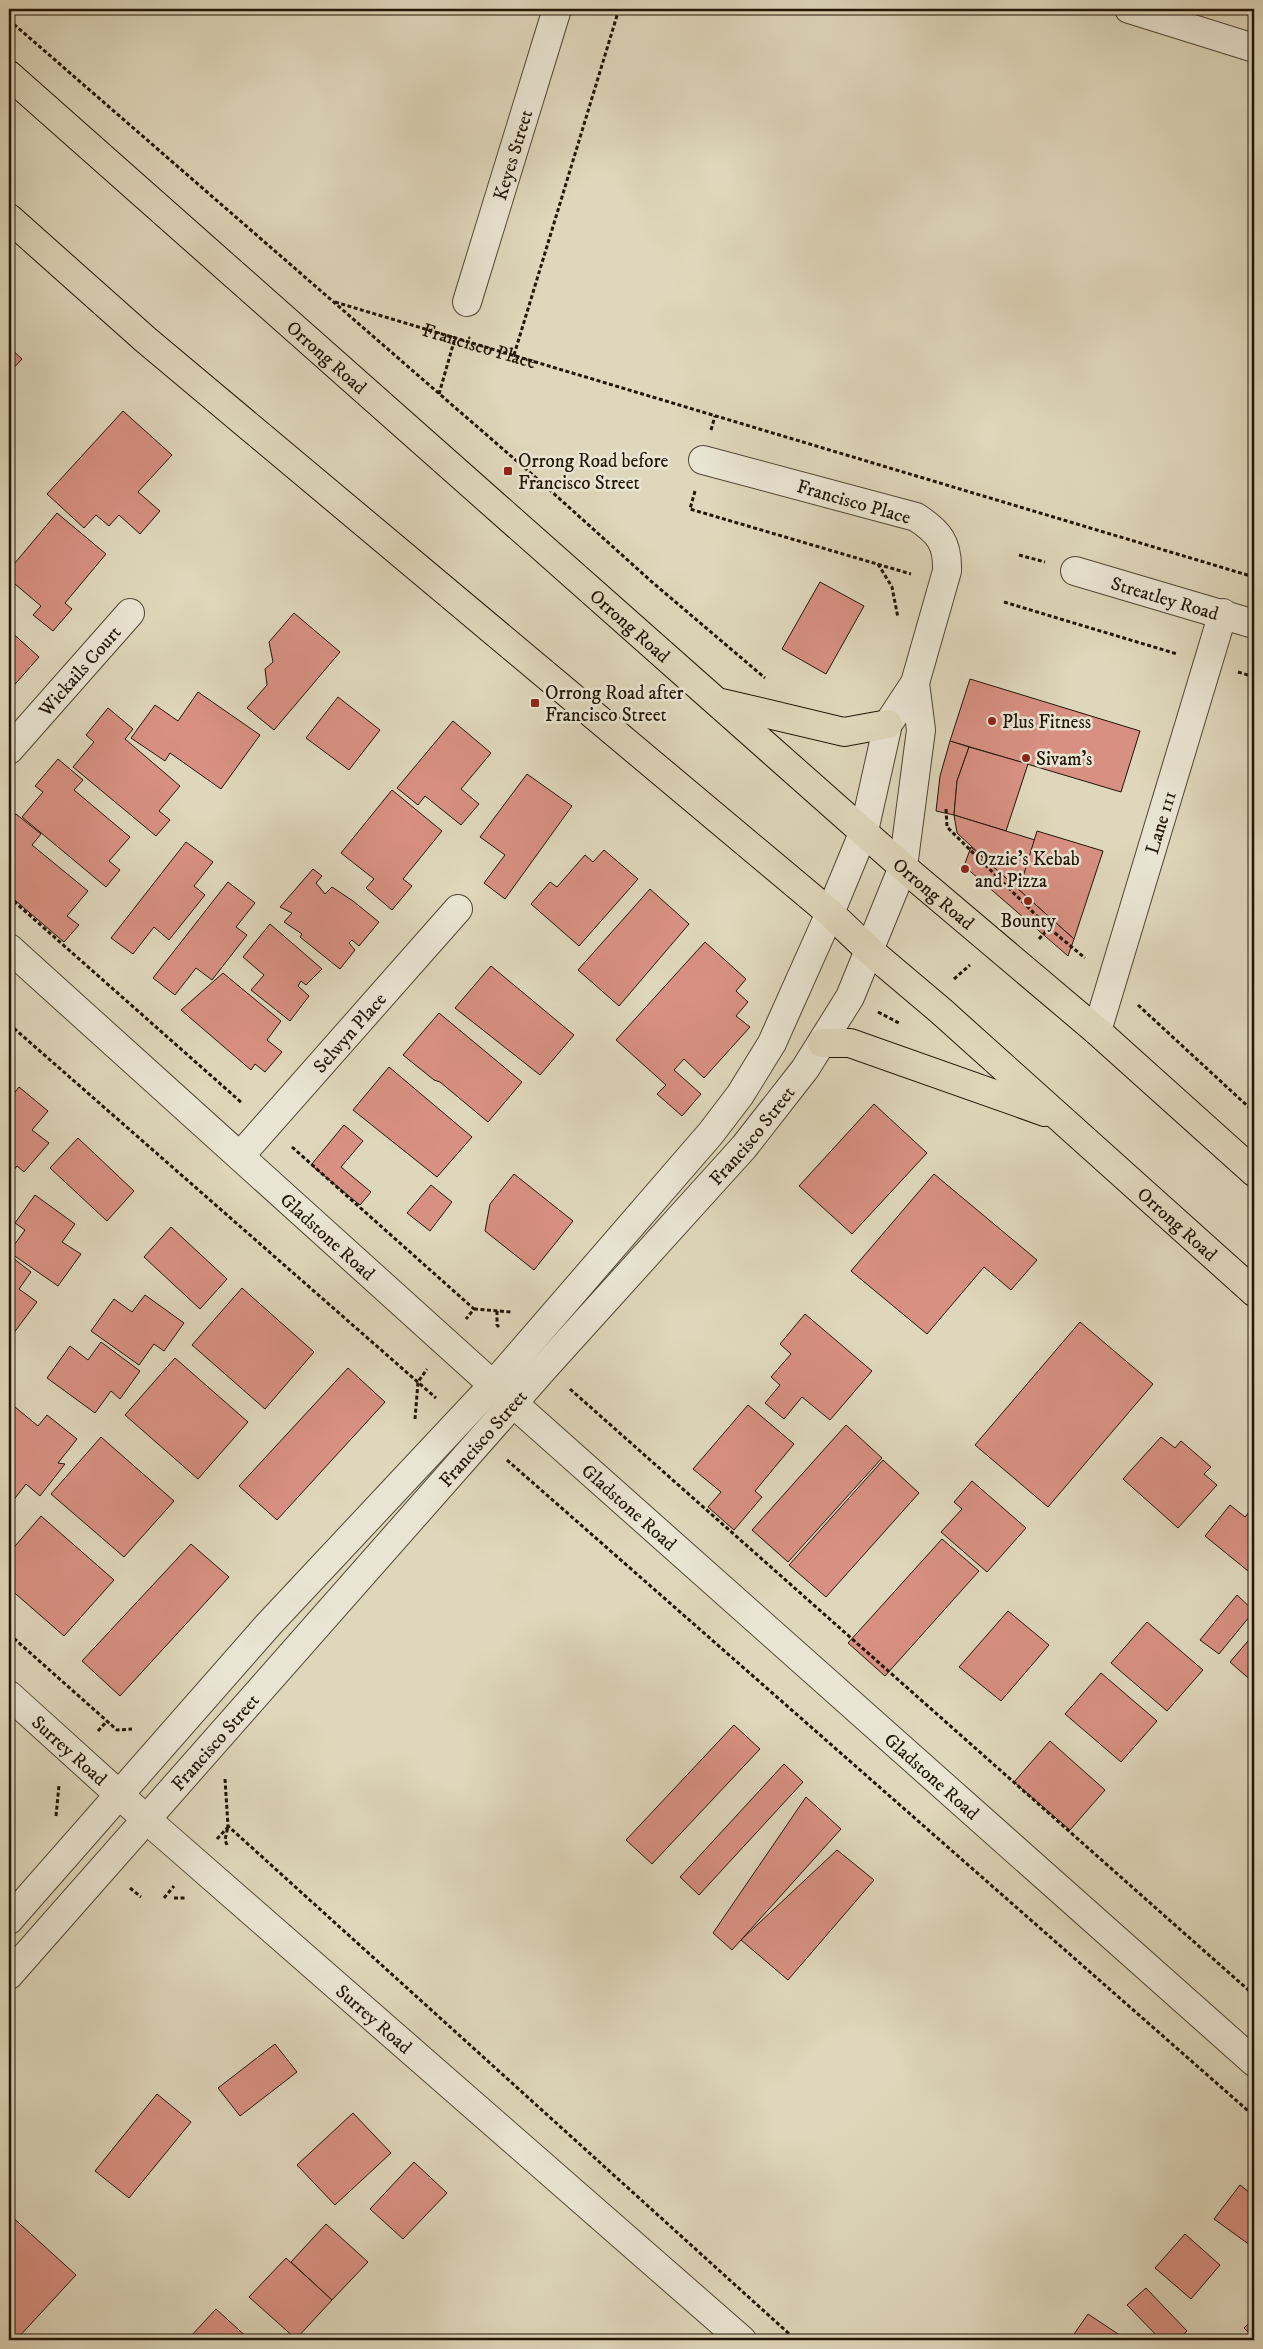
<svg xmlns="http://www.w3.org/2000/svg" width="1263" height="2349" font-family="'IM FELL DW Pica',serif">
<rect width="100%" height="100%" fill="#dfd7bb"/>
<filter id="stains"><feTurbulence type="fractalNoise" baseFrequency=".004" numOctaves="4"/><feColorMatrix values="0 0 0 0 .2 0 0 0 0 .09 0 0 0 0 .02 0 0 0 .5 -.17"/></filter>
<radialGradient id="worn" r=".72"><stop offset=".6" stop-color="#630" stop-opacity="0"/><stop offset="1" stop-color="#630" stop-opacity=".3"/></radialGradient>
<!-- building -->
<g fill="#d89082" stroke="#211506">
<polygon points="9,347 22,359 9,373"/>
<polygon points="123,411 172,455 138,492 160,511 140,534 119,515 109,526 96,515 84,528 47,494"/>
<polygon points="57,513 106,554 65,603 72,609 53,631 33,615 41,606 9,579 9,570"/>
<polygon points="820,582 864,606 826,674 782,649"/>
<polygon points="294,613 340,652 274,730 247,708 267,685 265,669 273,662 269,642"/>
<polygon points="9,630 39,657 9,691"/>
<polygon points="970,679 1140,731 1121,792 950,741"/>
<polygon points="198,692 260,735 221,789 170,753 165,761 131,738 155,705 178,721"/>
<polygon points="338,697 380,730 349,770 306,738"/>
<polygon points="108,708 133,729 125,739 180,786 159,811 170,820 156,836 73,767 94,742 86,735"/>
<polygon points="453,721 491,753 461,789 479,804 461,825 425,796 418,805 397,788"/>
<polygon points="950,741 969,747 957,781 954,815 936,811 940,776"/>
<polygon points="969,747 1028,764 1006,831 954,815 957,781"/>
<polygon points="58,759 83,780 74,790 130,837 109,861 120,870 106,887 22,817 43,792 35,786"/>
<polygon points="527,774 572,806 505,899 484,883 505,855 480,837"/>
<polygon points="392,790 442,831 403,879 412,886 392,910 366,888 374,879 341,853"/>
<polygon points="16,814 41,834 32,845 88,891 67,916 79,925 64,942 9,895 9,822"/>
<polygon points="954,815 1035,840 1019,890 957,833"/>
<polygon points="1037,831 1103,851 1074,939 1019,890"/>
<polygon points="186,842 213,862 194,886 205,895 169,940 154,927 133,954 111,938"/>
<polygon points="971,847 1074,939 1068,956 964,866"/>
<polygon points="604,850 638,879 579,946 531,904 550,882 557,887 585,855 593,862"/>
<polygon points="313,869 322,876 316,883 325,894 332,887 353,901 379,922 359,946 352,940 349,943 355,950 340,969 300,937 302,934 284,922 292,913 280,907"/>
<polygon points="228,882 255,903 236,927 247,935 212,980 196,968 175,995 153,978"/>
<polygon points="650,889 689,924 619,1006 578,970"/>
<polygon points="270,924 322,969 306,985 301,981 298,986 309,996 290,1021 251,990 264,975 243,957"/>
<polygon points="705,942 746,979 736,991 748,1002 736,1016 750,1027 704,1078 684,1059 674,1070 701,1094 682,1116 657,1094 666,1085 616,1040"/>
<polygon points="491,966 574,1035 540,1075 455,1008"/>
<polygon points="223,973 281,1021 267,1040 282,1052 265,1072 255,1064 251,1070 181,1010"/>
<polygon points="439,1013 522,1082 488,1122 440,1082 434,1080 403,1055"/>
<polygon points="389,1067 472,1137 437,1177 353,1110"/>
<polygon points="19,1087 48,1111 32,1130 49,1143 24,1172 17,1166 9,1176 9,1100"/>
<polygon points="874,1104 927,1153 852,1234 799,1186"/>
<polygon points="344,1125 363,1141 341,1167 371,1192 360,1205 311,1165"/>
<polygon points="78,1138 134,1191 107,1221 50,1168"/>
<polygon points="514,1174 573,1221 534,1270 485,1231 490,1204"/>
<polygon points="934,1174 1037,1260 1011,1290 984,1267 927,1334 851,1271"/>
<polygon points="431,1185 452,1202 430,1231 407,1213"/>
<polygon points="35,1195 75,1224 62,1242 81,1254 58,1286 9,1252 25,1230 15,1223"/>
<polygon points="171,1227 227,1279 200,1309 144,1257"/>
<polygon points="9,1255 31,1272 19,1289 37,1302 13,1334 9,1330"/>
<polygon points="242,1288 314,1352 265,1409 192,1345"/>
<polygon points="145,1295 184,1323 164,1351 154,1344 139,1365 91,1331 114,1299 132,1312"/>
<polygon points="805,1314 872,1371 830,1420 802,1397 784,1419 765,1403 780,1385 771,1377 791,1354 780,1344"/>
<polygon points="1080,1322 1153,1384 1048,1507 975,1445"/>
<polygon points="101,1342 140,1371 120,1399 111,1391 95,1413 47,1378 70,1346 88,1360"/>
<polygon points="175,1358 248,1422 198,1479 125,1415"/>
<polygon points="348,1368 385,1402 277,1520 239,1486"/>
<polygon points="9,1402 38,1426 47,1415 77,1439 58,1463 65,1464 40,1496 26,1484 9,1506"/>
<polygon points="748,1405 794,1444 755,1491 762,1497 734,1530 708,1507 721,1492 693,1469"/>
<polygon points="846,1425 882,1458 788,1562 752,1530"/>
<polygon points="101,1437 174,1501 124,1557 51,1494"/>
<polygon points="1161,1437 1175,1448 1181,1441 1211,1467 1204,1474 1217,1485 1178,1528 1123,1479"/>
<polygon points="883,1460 919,1493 826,1597 789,1565"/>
<polygon points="972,1481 1026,1528 987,1572 941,1532 962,1509 954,1502"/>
<polygon points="1230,1505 1245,1517 1254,1506 1253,1575 1205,1536"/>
<polygon points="41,1516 114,1580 64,1636 9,1588 9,1553"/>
<polygon points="942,1539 979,1571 885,1676 848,1643"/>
<polygon points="191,1544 229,1577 120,1696 82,1661"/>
<polygon points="1237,1595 1254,1611 1219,1654 1200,1640"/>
<polygon points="1008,1611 1049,1645 1001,1701 959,1667"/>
<polygon points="1147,1622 1203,1670 1167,1711 1111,1663"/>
<polygon points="1254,1634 1254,1683 1230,1662"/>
<polygon points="1101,1673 1157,1721 1121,1762 1065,1714"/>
<polygon points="734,1725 760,1749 652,1864 626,1840"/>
<polygon points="1050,1741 1105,1790 1070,1830 1014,1782"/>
<polygon points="784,1764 803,1782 699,1895 680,1877"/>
<polygon points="806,1797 841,1829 732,1950 713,1933"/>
<polygon points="837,1850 874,1880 788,1980 741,1940"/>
<polygon points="275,2044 297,2072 240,2116 218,2088"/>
<polygon points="157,2094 191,2122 129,2198 95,2171"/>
<polygon points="353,2113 391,2153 335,2205 297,2165"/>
<polygon points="414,2162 447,2193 403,2239 370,2209"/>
<polygon points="1240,2185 1254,2196 1254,2248 1214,2219"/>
<polygon points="9,2214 76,2275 16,2340 9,2340"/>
<polygon points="326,2224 368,2262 332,2300 291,2262"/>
<polygon points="1185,2234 1220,2265 1191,2299 1155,2268"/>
<polygon points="286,2258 332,2300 296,2339 249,2297"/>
<polygon points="1146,2288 1187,2331 1178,2340 1161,2340 1127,2305"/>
<polygon points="216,2309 250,2340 194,2340 190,2337"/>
<polygon points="1088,2314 1127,2340 1070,2340"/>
<polygon points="1254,2318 1254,2338 1244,2328"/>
<polygon points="499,2335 507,2340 495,2340"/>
</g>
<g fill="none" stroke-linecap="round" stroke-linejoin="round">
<defs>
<g id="minor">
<polyline points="1129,9 1254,48"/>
<path id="s2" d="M467 302 557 9"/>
<path id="s3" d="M1075 571 1254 624"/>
<path id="s4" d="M9 750 130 613"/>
<path id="s5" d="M9 948 514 1404 1254 2062"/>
<path id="s6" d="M1097 1031 1223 613"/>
<path id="s7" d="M240 1156 458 909"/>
<path id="s8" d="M9 1695 146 1819 742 2340"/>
<path d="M9 1920 269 1624 493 1385 711 1133 740 1095 772 1043 830 913 864 831 888 724 915 683 947 571C948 543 939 532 916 517L703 460"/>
<path id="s9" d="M9 1975 545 1367 744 1147 805 1069 850 997 903 867 921 730 915 683"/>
</g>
<g id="highway">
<path id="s10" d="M9 75 903 867 1097 1031 1254 1172"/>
<path id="s11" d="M9 218 146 340 830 913 870 951 941 1011 1254 1292"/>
<polyline points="722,703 844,732 888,724"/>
<polyline points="822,1043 850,1043 1045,1112"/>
</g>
</defs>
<!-- minor casing -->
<use href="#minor" stroke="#504633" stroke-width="30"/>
<!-- highway casing -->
<use href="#highway" stroke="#211506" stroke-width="30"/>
<!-- path -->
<g stroke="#211506" stroke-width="3" stroke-dasharray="4 2.5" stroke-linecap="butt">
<polyline points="9,20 542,483 652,582 765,678"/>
<path id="s1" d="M335 302 1254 577"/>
<polyline points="514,355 619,9"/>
<polyline points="439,394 455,338"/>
<polyline points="711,430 715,416"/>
<polyline points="695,491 690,509 911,574"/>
<polyline points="1019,555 1045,562"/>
<polyline points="878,564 892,587 898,618"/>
<polyline points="1004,602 1177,654"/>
<polyline points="1238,672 1254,677"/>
<polyline points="946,809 947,827 1049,928 1085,958"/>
<polyline points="9,897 242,1103"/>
<polyline points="1039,939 1049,928"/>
<polyline points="954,979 970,965"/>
<polyline points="1138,1005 1254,1112"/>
<polyline points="878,1012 899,1023"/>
<polyline points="9,1024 436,1398"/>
<polyline points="292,1147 474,1309 466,1319"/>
<polyline points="474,1309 511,1312"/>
<polyline points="497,1311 497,1325 499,1327"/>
<polyline points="570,1389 1254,1995"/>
<polyline points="415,1419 418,1382 427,1369"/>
<polyline points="507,1460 1254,2116"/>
<polyline points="9,1634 117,1730 132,1729"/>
<polyline points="98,1731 107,1721"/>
<polyline points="225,1779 228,1826 796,2340"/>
<polyline points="56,1816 59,1785"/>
<polyline points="217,1839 228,1827"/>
<polyline points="227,1845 225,1840 228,1826"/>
<polyline points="130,1888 141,1897"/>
<polyline points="164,1898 174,1886"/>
<polyline points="174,1898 185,1898"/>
</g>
<!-- minor -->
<use href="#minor" stroke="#eae5d3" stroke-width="28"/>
<!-- highway -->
<use href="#highway" stroke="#dfd7bb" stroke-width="28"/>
</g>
<!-- markers -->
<g fill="#8f2418" stroke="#eae5d3" stroke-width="2">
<rect x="503" y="466" width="10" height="10" rx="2.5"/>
<rect x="530" y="698" width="10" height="10" rx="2.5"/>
<circle cx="992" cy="721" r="5"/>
<circle cx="1026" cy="758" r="5"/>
<circle cx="965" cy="869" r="5"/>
<circle cx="1028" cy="901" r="5"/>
</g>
<g text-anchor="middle" stroke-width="5" stroke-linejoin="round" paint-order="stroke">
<!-- street labels -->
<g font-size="19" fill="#211506" stroke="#eae5d3">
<text dy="7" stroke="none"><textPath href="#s2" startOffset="154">Keyes Street</textPath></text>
<text dy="7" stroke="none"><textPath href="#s1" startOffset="151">Francisco Place</textPath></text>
<text dy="7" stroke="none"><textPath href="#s10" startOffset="425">Orrong Road</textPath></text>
<text transform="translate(854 501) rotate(16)" y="7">Francisco Place</text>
<text dy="7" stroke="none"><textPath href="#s3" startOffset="94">Streatley Road</textPath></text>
<text dy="7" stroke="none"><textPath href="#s10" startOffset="830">Orrong Road</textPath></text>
<text dy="7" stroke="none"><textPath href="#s4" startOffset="106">Wickails Court</textPath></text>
<text dy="7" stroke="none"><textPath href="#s6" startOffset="218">Lane 111</textPath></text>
<text dy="7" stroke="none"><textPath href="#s10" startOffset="1235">Orrong Road</textPath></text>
<text dy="7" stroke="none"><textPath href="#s7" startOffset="165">Selwyn Place</textPath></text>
<text dy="7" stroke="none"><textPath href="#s9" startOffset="1121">Francisco Street</textPath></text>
<text dy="7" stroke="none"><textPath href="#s11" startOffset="1542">Orrong Road</textPath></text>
<text dy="7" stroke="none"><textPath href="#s5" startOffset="430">Gladstone Road</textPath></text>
<text dy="7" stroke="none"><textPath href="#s9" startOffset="716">Francisco Street</textPath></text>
<text dy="7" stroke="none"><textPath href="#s5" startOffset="835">Gladstone Road</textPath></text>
<text dy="7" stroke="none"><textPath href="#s9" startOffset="311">Francisco Street</textPath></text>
<text dy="7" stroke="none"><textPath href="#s8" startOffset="82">Surrey Road</textPath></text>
<text dy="7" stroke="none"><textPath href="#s5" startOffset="1240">Gladstone Road</textPath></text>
<text dy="7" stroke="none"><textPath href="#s8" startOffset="488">Surrey Road</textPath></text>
</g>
<!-- poi labels -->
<g font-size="19" fill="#211506" stroke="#eae5d3" text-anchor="start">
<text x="518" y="467">Orrong Road before<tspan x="518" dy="22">Francisco Street</tspan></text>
<text x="545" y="699">Orrong Road after<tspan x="545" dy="22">Francisco Street</tspan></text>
<text x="1002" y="728">Plus Fitness</text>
<text x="1036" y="765">Sivam's</text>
<text x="975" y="865">Ozzie's Kebab<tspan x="975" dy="22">and Pizza</tspan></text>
<text x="1028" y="927" text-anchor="middle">Bounty</text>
</g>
</g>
<!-- margin -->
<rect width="1263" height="2349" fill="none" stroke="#dfd7bb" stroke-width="30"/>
<rect x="10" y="10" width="1243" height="2329" fill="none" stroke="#211506" stroke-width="2.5"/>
<rect x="15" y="15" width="1233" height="2319" fill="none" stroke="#211506"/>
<rect width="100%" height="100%" filter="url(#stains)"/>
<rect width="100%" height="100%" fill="url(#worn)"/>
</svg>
